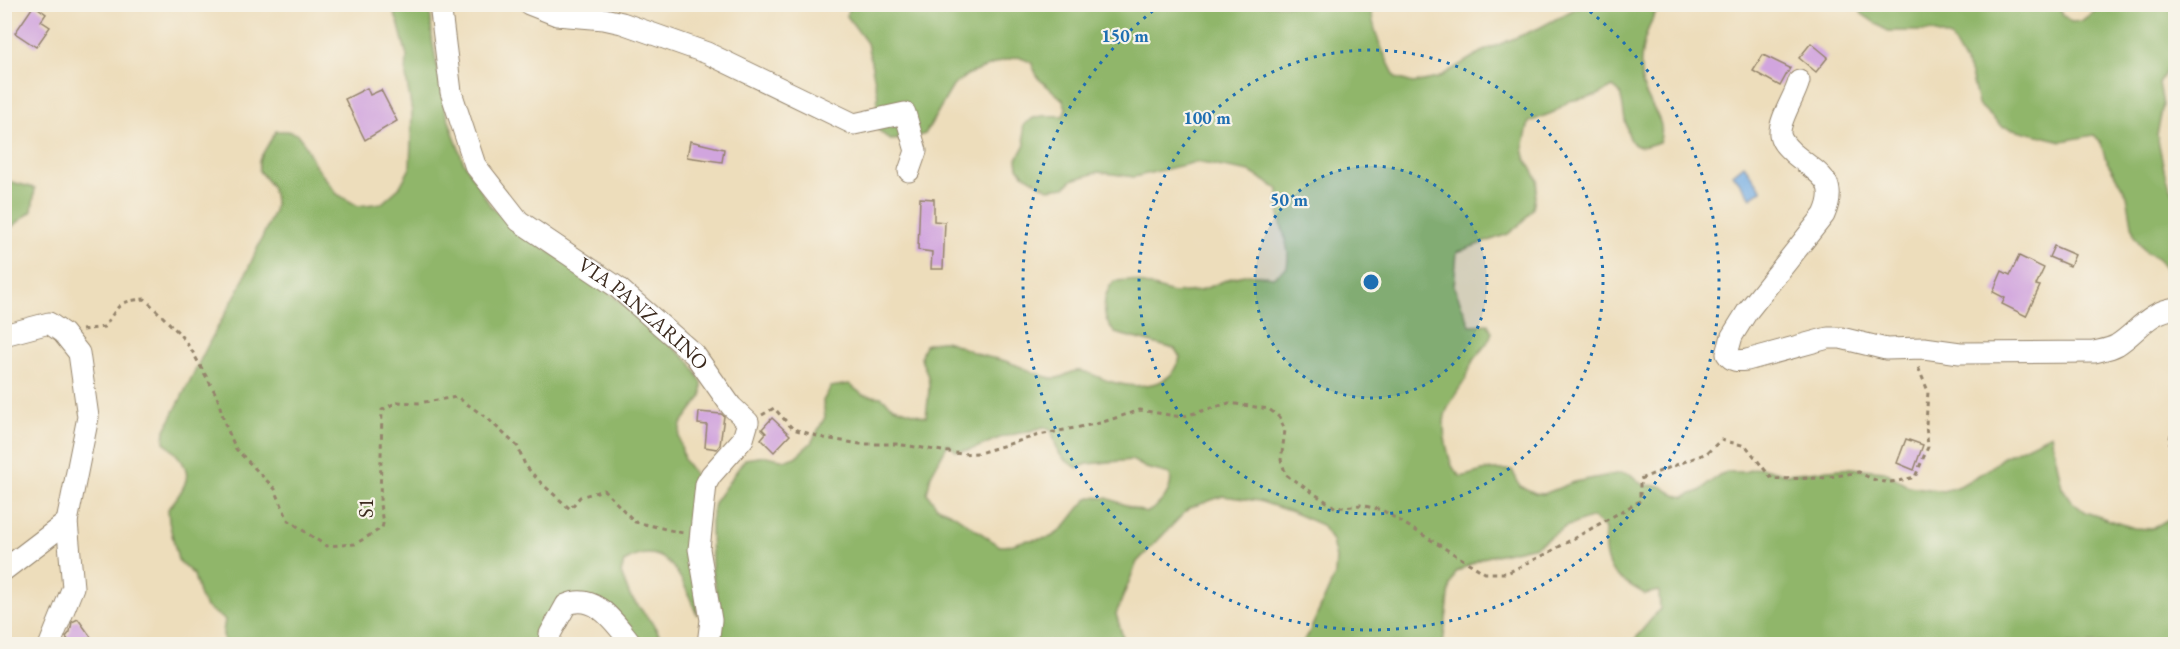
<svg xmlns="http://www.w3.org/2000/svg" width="2180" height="649" font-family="'EB Garamond',serif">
<rect width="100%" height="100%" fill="#f7f3e8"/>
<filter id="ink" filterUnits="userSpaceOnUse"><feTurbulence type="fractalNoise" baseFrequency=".0167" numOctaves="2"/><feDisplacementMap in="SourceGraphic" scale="12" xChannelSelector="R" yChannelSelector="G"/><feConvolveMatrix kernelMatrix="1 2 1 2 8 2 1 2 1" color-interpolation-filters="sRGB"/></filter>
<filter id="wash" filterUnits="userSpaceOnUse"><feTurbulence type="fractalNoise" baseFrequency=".008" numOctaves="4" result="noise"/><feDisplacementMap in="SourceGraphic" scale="24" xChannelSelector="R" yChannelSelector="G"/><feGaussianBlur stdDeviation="1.35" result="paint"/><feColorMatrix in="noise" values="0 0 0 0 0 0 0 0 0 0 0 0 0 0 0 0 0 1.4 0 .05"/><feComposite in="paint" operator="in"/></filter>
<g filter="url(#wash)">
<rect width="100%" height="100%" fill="#edddbb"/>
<!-- forest -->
<g fill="#90b66b" stroke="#667044" stroke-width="1.5" fill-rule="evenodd">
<path d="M390 5H430L432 39 445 109 463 161 491 207 547 250 592 278 690 362 702 383V396L681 424 679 437 684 460 699 480 697 615C683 582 669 535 624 562L621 573 630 596 653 624 665 644H640L612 607 562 599 546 617 538 644H224L223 632 225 620 206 607 200 597 194 575 178 560 169 522 168 509C194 477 193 469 164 442L165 430 210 341 240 287 274 211C278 193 270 183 259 171V160L276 131H287L297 134 304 143 315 165 337 194 358 206 382 203 399 188 410 168 412 112 406 76 407 56 398 22Z"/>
<path d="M849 5H1371C1372 32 1384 54 1396 78L1413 83 1438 78 1481 52 1539 28 1582 5H1660C1647 26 1637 55 1642 82 1646 105 1669 120 1659 142 1652 144 1642 149 1635 145 1625 139 1624 105 1620 93L1613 87 1596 96 1569 101 1554 112 1529 122 1523 148 1525 157 1538 180 1533 208 1522 223 1508 234 1457 252 1454 287 1470 325 1488 324 1492 332C1489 343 1482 349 1474 359 1470 365 1469 373 1465 380 1447 408 1439 413 1447 448 1450 460 1451 469 1461 477L1486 470H1512L1520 486 1535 493 1544 494 1574 482 1621 473 1630 474 1643 485 1661 486 1675 495 1684 497 1700 491 1719 475 1727 472H1744L1760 467 1786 474 1850 468 1884 471 1908 486 1943 491 1960 486 1989 469 2002 458 2051 434 2062 487 2071 501 2085 512 2134 528 2152 529 2175 515V644H1633L1638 635 1660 609 1659 591 1645 594C1610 573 1603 571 1605 528L1593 517 1565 527 1536 546 1482 558 1456 572 1450 588 1443 644H1301L1308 635 1335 575 1336 558 1332 541 1322 525 1292 512 1259 501 1223 496 1189 508 1137 562 1116 614 1125 644H718L721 612 712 572 711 522 714 503 745 459 766 456 786 460 795 457 811 443 825 417 823 401 831 387 849 384 863 395 881 397 894 407 926 417C927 405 931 388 928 377 925 362 916 363 925 345 930 344 937 340 943 341 954 342 967 350 977 354 987 358 998 358 1008 362 1021 366 1033 373 1047 377 1063 382 1069 369 1081 371 1092 373 1101 379 1112 382 1137 389 1174 388 1180 357L1175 349 1115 333C1101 319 1101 296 1114 281L1131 280 1173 293 1199 291 1231 278 1249 274 1273 277 1287 267C1291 248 1282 233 1279 214 1278 206 1278 197 1278 189L1250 172 1196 162 1134 177 1099 172 1072 180 1065 187 1048 189 1023 174 1018 167 1017 159 1025 144 1023 126C1034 113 1048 116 1063 116L1066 108 1063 100 1038 78 1031 62 1018 57 1001 61 967 75 953 86 925 134 908 139 890 140 877 129 876 111 878 96 867 43 847 16ZM1043 427 1051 429C1058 451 1056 457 1078 468L1087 464 1132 460 1146 468 1170 474C1174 490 1160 506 1146 513L1107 498 1090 497C1075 509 1069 528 1051 537 1042 540 1032 539 1023 541 1015 543 1009 547 1000 546L953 514 937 507 927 493 931 475 948 444 956 451C977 450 979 446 997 439 1010 434 1027 433 1043 427Z"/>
<path d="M1857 5H2058L2063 15 2071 22 2081 21 2103 5H2175V61L2170 65 2159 83 2163 105 2157 135 2166 179 2175 195V298C2169 279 2168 259 2147 253L2134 236 2127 195 2106 160 2100 141 2094 135 2062 141 2001 126 1978 104 1971 74 1951 38 1930 31H1887L1862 14Z"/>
<polygon points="4,180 35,188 32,211 13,226 5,228"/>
</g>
<!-- water -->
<polygon fill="#74ade4" stroke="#586c81" stroke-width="1.5" points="1744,165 1762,190 1751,198 1733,174"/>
<g id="blocks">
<!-- building -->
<g fill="#d1a5de">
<polygon points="34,5 46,14 41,21 50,27 36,47 15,33"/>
<polygon points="1811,43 1828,57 1816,72 1799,58"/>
<polygon points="1763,55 1790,68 1780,86 1753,71"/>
<polygon points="367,88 370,95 381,90 397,121 365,140 345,99"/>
<polygon points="690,141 724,149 722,162 687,157"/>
<polygon points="920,198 934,199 934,221 945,222 943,269 931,269 932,252 918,250"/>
<polygon points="2054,246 2075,255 2070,266 2049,257"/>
<polygon points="2019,256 2044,268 2036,285 2040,286 2026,316 2002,304 2005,298 1993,292 2002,271 2010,275"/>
<polygon points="699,412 721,414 724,416 720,445 717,449 705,447 707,425 698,424"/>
<polygon points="772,418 790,435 774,452 761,439 766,433 762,429"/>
<polygon points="1906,439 1923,445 1914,470 1897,463"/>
<polygon points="78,619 91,637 79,645 71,645 66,637 70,632 72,622"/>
</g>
</g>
</g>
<g filter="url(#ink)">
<use href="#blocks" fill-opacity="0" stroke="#94846c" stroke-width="1.5"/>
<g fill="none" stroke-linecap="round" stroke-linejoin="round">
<defs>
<g id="minor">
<path id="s1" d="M440 4 451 92 475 165 519 221 617 287 695 355 731 406 748 422 743 439 711 475 706 484 699 549 711 620 708 644"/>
<polyline points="529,4 557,15 604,19 622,23 707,53 854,124 905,113 916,151 909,171"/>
<path d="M1799 81C1795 97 1779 119 1780 134 1781 142 1787 147 1793 153 1817 174 1840 179 1824 215L1747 312 1732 336 1727 354C1732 362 1738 361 1747 360L1828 338H1841L1886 349 1924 348 1960 353 2094 352C2102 350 2110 349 2117 345 2138 332 2147 312 2176 308"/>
<polyline points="4,335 49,323 63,333 79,353 88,417 67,522 73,587 50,644"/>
<polyline points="4,570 67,522"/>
<path d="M549 644 550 634 566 605C596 591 616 625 632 644"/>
</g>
</defs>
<!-- minor casing -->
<use href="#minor" stroke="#94846c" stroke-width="23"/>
<!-- path -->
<g stroke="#94846c" stroke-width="3" stroke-dasharray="4.5 4.5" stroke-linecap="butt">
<path d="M82 330 104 327C119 306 117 301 145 299L178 332 191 349 217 396 225 424 236 449 275 489 288 520 326 546 355 544 382 528 383 524 380 504 382 410 397 402 418 403 457 397 487 418 518 447 525 465 538 480 570 509 580 497 604 490 635 522 683 533"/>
<path d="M762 415 774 408 793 429 824 438 860 444H896L962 454 979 453 1039 435 1100 423 1140 410 1181 417 1229 403 1269 409 1279 417 1285 430 1281 460 1286 475 1336 508 1360 505 1382 510 1485 573H1507L1548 553 1640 501V479L1707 453 1721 440 1746 446 1772 479 1823 478 1859 472C1882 486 1891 483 1915 477L1928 447 1926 425 1928 391 1918 367 1919 366"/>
<path d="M2176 417C2167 439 2168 457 2176 478"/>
</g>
<!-- minor -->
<use href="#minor" stroke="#fff" stroke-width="21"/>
</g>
</g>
<!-- distance rings -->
<circle cx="1371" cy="282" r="116" fill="#1f6fb2" fill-opacity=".12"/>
<g fill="none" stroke="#1f6fb2" stroke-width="3" stroke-dasharray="3 6">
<circle cx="1371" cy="282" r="116"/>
<circle cx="1371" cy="282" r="232"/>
<path d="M1583 6A348 348 0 1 1 1159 6"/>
</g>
<g text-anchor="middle" stroke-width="4.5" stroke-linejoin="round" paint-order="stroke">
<!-- street labels -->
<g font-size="21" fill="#3b2a1e" stroke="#f7f3e8">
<text dy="7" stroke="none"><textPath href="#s1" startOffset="392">VIA PANZARINO</textPath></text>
<text transform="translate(366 508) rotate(-90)" y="7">S1</text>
</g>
</g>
<circle cx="1371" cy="282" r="9" fill="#1f6fb2" stroke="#f7f3e8" stroke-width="3"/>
<g font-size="18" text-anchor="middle" font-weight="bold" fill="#1f6fb2" stroke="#f7f3e8" stroke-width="4.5" stroke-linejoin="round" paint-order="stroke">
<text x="1125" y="42">150 m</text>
<text x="1207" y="124">100 m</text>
<text x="1289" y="206">50 m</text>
</g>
<!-- margin -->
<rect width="2180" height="649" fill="none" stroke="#f7f3e8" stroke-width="24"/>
</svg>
